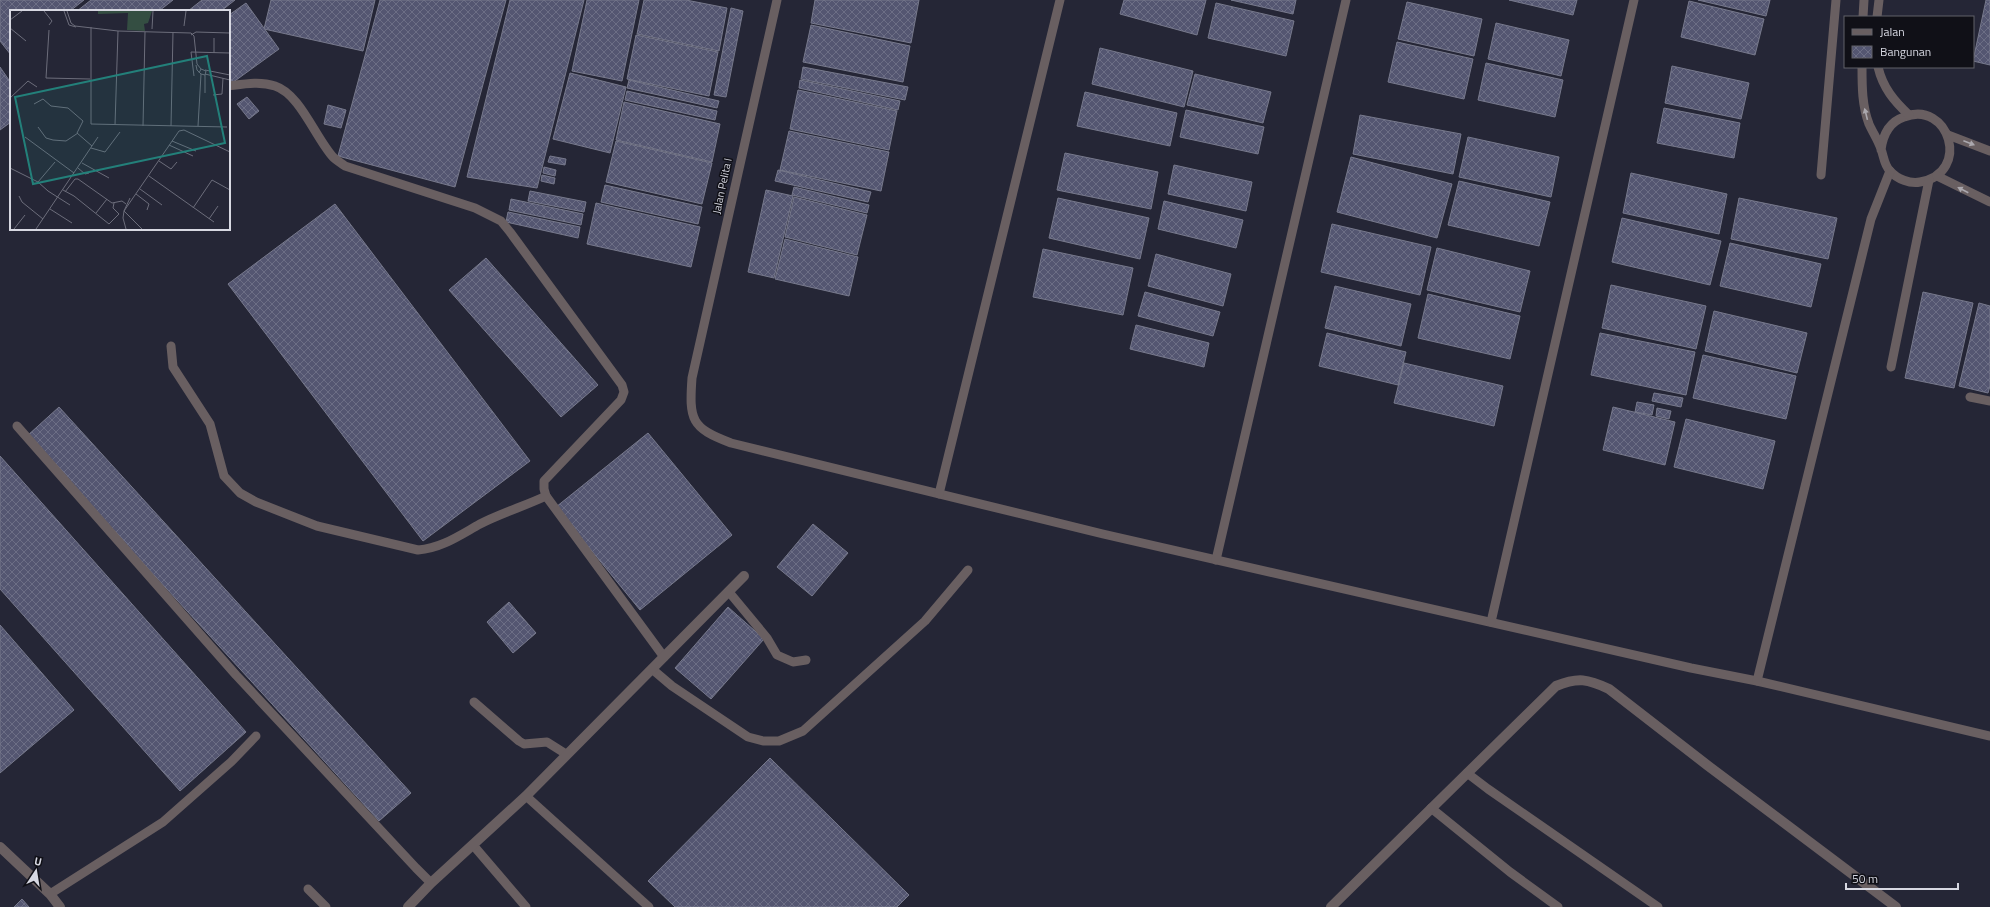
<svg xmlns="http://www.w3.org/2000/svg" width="1990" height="907" font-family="'Titillium Web',sans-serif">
<defs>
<pattern id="building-cross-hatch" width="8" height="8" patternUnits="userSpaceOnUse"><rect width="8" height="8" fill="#545671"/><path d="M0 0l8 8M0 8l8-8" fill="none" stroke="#6c6e85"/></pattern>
</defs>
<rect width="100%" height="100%" fill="#252636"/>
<!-- building -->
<g fill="url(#building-cross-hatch)" stroke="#77798c">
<polygon points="0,0 84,0 70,11 11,11 11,55 0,41"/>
<polygon points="91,0 173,0 159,11 77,11"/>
<polygon points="202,0 235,0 221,11 188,11"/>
<polygon points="271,0 375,0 363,51 264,29"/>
<polygon points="380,0 506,0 455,187 338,156"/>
<polygon points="510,0 584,0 537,188 467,177"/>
<polygon points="587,0 639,0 622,81 572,71"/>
<polygon points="644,0 686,0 727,8 719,51 637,34"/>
<polygon points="815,0 919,0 911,43 811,23"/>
<polygon points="1124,0 1206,0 1197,35 1120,14"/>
<polygon points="1231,0 1296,0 1293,14"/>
<polygon points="1509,0 1577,0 1573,15"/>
<polygon points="1698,0 1770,0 1766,16"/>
<polygon points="1986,0 1990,0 1990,65 1973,61"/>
<polygon points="1689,1 1764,19 1755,55 1681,37"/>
<polygon points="1407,2 1482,19 1474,56 1398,39"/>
<polygon points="246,3 279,49 232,83 229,78 229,15"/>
<polygon points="1216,3 1294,21 1286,56 1208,38"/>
<polygon points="731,8 743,11 726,97 714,95"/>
<polygon points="1496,23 1569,40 1561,76 1488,59"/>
<polygon points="811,25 910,46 903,82 803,62"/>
<polygon points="636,35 718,52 709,96 627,79"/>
<polygon points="1397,42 1473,59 1464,99 1388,82"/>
<polygon points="1100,48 1193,71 1184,107 1092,84"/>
<polygon points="1486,63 1563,80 1555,117 1478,100"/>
<polygon points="1672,66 1749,83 1741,119 1665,103"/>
<polygon points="0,67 11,83 11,122 0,130"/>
<polygon points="803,67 908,87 905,100 801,79"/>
<polygon points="570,73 626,87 610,153 553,139"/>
<polygon points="1195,74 1271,92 1263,123 1187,105"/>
<polygon points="629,80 719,101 717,108 627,88"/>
<polygon points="800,80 900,101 898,110 799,88"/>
<polygon points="798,90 897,111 889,150 790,129"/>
<polygon points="627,91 717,111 715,120 625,100"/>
<polygon points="1085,92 1177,113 1170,146 1077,126"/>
<polygon points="247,97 259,111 249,119 237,104"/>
<polygon points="624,102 720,124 712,162 616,140"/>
<polygon points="328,105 346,110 341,128 324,124"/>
<polygon points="1664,108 1740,123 1734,158 1657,143"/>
<polygon points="1186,110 1264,127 1258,154 1180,137"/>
<polygon points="1360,115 1461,134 1453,174 1353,154"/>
<polygon points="789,131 889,152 881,191 780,170"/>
<polygon points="1468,137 1559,157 1551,197 1459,177"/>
<polygon points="616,141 712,163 702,204 606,182"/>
<polygon points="1065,153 1158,172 1151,209 1057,190"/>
<polygon points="550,156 566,159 565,165 548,162"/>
<polygon points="1351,157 1452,184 1437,238 1337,212"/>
<polygon points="1174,165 1252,182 1246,211 1168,194"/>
<polygon points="544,167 556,170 555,176 543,173"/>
<polygon points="778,170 871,192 868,202 775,181"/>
<polygon points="1631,173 1727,194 1719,234 1623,213"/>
<polygon points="542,175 555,178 554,184 541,181"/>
<polygon points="1459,181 1550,202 1539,246 1448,225"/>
<polygon points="605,185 702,207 698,224 601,202"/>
<polygon points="794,187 869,205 867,213 792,195"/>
<polygon points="766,190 793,196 774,278 748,272"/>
<polygon points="530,191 586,202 584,212 528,201"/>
<polygon points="794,197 867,215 857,255 785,237"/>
<polygon points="1058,198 1149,218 1140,259 1049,238"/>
<polygon points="1739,198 1837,218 1828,259 1731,239"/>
<polygon points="511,199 583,214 581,225 509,210"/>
<polygon points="1164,201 1243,220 1236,248 1158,229"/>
<polygon points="596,203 700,227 691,267 587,244"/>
<polygon points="335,204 530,461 423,541 228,284"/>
<polygon points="508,212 580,227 578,238 506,222"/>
<polygon points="1622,218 1721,241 1710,285 1612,262"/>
<polygon points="1332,224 1431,247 1420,295 1321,272"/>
<polygon points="785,239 858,257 849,296 775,279"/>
<polygon points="1730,243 1821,264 1811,307 1720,286"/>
<polygon points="1437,248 1530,271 1520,312 1427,290"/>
<polygon points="1043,249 1133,268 1123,315 1033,297"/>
<polygon points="1156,254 1231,274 1223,306 1148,286"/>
<polygon points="486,258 598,385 561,417 449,290"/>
<polygon points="1611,285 1706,306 1696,349 1602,328"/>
<polygon points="1335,286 1411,304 1401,346 1325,328"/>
<polygon points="1145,292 1220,312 1213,336 1138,316"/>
<polygon points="1923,292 1973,303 1954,388 1905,378"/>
<polygon points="1428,294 1520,316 1510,359 1418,338"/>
<polygon points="1979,303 1990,306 1990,386 1988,393 1959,386"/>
<polygon points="1714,311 1807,333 1797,373 1705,351"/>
<polygon points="1136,325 1209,343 1204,367 1130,349"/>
<polygon points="1327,333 1406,352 1398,385 1319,366"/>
<polygon points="1600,333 1695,352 1686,395 1591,375"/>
<polygon points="1703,355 1796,376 1786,419 1693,398"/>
<polygon points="1404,363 1503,386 1494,426 1394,403"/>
<polygon points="1654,393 1683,398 1681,407 1652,401"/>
<polygon points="1637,402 1654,405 1652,415 1635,412"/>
<polygon points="59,407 411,793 379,821 27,436"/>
<polygon points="1613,407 1675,422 1665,465 1603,450"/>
<polygon points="1657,408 1671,411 1669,419 1656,416"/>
<polygon points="1686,419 1775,441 1763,489 1674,467"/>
<polygon points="648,433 732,535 640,610 556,507"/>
<polygon points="0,456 246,732 180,791 0,589"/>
<polygon points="813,524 848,553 812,596 777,567"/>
<polygon points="509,602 536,633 513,653 487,622"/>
<polygon points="728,607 764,639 711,699 675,668"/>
<polygon points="0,625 74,710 0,773"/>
<polygon points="770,758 909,895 897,907 675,907 648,881"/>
<polygon points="22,899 29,907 14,907"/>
</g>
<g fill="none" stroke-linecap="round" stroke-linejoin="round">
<!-- service -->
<g stroke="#695f61" stroke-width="9">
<path d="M777 0 692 378C689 420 691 428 731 443L1103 534 1691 668 1757 681 1990 736"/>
<polyline points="1863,17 1864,0"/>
<polyline points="1877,17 1879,0"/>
<path d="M1862 67C1862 86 1862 106 1869 124 1873 133 1878 140 1881 149 1884 157 1884 165 1890 171 1897 179 1910 184 1920 182 1972 173 1949 99 1904 117 1889 122 1883 134 1881 150"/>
<path d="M1878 67C1883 88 1894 101 1909 115"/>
<path d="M229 86C244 84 260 81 275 86 300 94 315 137 333 157 336 160 341 163 345 166L475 208 501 221 510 232 622 385 624 392 621 400 544 481V489L546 496 664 657"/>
<polyline points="1948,135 1990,151"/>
<polyline points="1821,175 1836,0"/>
<polyline points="1937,176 1990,202"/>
<path d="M171 346 173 367 210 424 224 476 240 493 256 502 317 526 418 550C442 548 460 535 480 524 501 513 525 506 546 496"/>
<polyline points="1891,367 1929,180"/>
<polyline points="1970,397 1990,401"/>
<polyline points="17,426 236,675 416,868 431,883"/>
<polyline points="939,494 1060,0"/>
<polyline points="1216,560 1346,0"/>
<polyline points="729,592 767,638 777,655 793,662 806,660"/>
<polyline points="1491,622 1634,0"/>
<polyline points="652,669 672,686 748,737 763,741 779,741 803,731 925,621 968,570"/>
<polyline points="1757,681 1871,219 1890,171"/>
<polyline points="474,702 519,741 524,744 547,742 566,754"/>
<polyline points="1467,773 1488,789 1658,907"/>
<polyline points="526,796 649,907"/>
<polyline points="1431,808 1510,872 1558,907"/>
<polyline points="473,845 526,907"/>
<polyline points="308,889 326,907"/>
<polyline points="50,894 163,822 231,762 256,736"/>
</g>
<!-- minor -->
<g stroke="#695f61" stroke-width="10">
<polyline points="0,847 50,894 60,907"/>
<polyline points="408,907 431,883 526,796 744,576"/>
<path d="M1331 907 1556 686C1578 677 1588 679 1609 689L1707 765 1896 907"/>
</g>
</g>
<!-- one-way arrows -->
<defs><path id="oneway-solid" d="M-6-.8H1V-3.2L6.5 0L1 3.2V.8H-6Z"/></defs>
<g fill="#aba8ae">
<use href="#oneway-solid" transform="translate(1866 114) rotate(-104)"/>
<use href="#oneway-solid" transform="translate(1969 143) rotate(21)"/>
<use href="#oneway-solid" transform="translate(1963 190) rotate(-153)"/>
</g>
<g text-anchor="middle" stroke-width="3" stroke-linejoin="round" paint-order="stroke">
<!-- street labels -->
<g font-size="11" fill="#d7d8e2" stroke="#101017">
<text transform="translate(722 186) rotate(-78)" y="4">Jalan Pelita I</text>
</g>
</g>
<!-- overview -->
<g transform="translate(10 10)">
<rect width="220" height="220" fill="#252636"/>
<path d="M88 1H142L138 13 134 14 135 21 117 20 118 3 88 4Z" fill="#344e42"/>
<path fill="none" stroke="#6c6d7b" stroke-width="1" d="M34 1 42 11 39 15M54 1 59 15 66 17M57 1 61 13 65 16 108 21 181 23 184 26 187 54 191 59M0 10 12 1M174 16 176 1M81 17V114L217 117M0 18 16 31M142 19 143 1M39 20 36 68 80 69M181 25 186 22 220 23M204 43V28M186 55 187 60 191 64 195 65 196 61 191 59 189 63M195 60 220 65M195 64 220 70M195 65V83M184 66 181 42 220 43M203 85 212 84 213 68M0 88 18 71 27 77M24 94 33 89 41 96 58 98 73 111 67 123 82 136M105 115 108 21M133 116 135 22M161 116 163 22M188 116 191 64M28 117 36 128 43 130 56 131 68 123M15 127 64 163M162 131 186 141M159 135 183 146M81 138 95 142 110 122M149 151 161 159 167 152M72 153 99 168M0 158 28 172 38 181 60 195M68 158 75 164 79 163M139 166 204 212M28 172 45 152M130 179 152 195M53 180 64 186 99 214 109 204 103 198 104 193M55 182 65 169H68L102 193 112 191 116 194M126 184 139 194 137 200M9 186 12 192 33 209M183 198 202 170 220 180M40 199 62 213M114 201 132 219M114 201 120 188M86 203 97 189M199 209 208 196M4 219 15 205M26 219 88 127M116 219 113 208 114 201 169 121 174 120 220 142"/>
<path fill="#23807a" fill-opacity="0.15" stroke="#23807a" stroke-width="2" d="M197 46 215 133 23 174 5 87Z"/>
<rect width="220" height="220" fill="none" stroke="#d7d8e2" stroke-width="2"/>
</g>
<!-- legend -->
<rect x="1844" y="16" width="130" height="52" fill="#101017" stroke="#606068"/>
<rect x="1852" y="29" width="20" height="6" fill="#695f61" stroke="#606068"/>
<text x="1880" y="36" font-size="12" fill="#d7d8e2">Jalan</text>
<rect x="1852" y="46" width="20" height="12" fill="url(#building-cross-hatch)" stroke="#606068"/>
<text x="1880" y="56" font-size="12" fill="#d7d8e2">Bangunan</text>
<!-- north arrow -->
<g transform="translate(36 871) rotate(12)" stroke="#101017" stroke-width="3" paint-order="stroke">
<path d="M0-3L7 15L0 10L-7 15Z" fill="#d7d8e2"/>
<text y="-6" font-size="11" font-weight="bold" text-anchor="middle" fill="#d7d8e2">U</text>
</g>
<!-- scale -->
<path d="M1846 883v6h112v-6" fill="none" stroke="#d7d8e2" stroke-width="2"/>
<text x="1852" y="883" font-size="12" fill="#d7d8e2" stroke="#101017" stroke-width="3" paint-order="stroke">50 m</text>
</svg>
